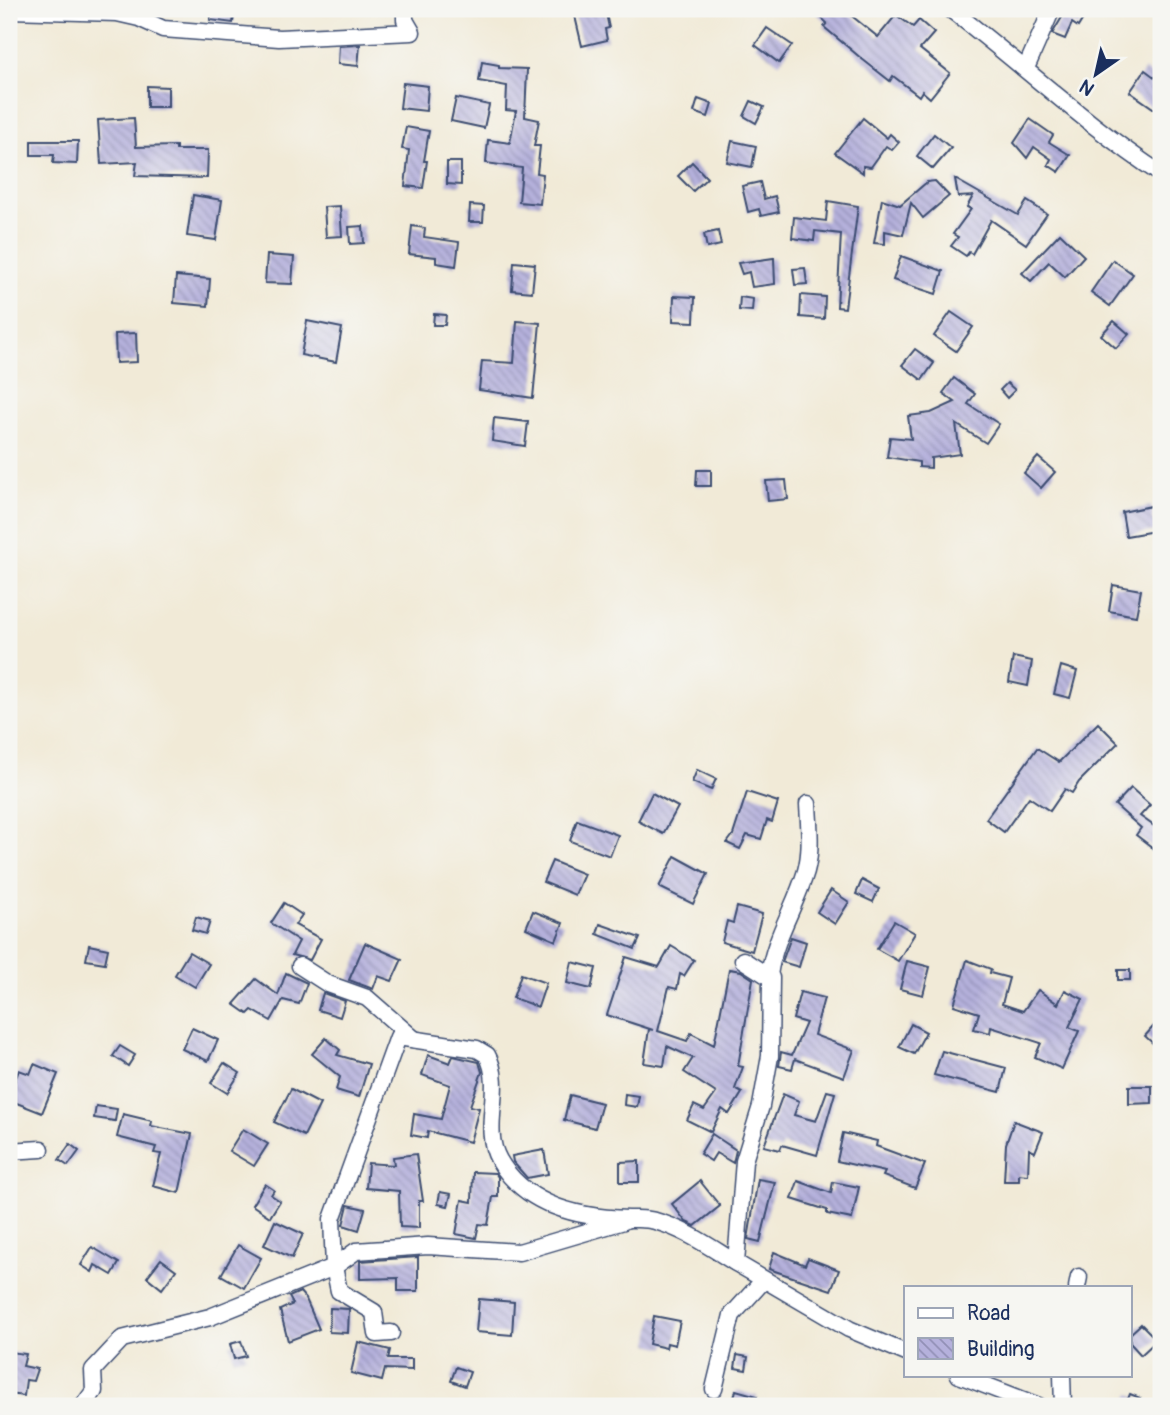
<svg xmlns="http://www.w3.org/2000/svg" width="1170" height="1415" font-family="Pangolin,sans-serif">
<defs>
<pattern id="building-back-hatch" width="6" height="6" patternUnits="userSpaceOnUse" patternTransform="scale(1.75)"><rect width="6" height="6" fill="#b5b1dc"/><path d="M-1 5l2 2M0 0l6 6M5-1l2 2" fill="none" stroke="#9290b6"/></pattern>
</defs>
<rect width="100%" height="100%" fill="#f6f6f2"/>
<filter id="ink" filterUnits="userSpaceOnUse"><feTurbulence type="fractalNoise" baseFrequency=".0143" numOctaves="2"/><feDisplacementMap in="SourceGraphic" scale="14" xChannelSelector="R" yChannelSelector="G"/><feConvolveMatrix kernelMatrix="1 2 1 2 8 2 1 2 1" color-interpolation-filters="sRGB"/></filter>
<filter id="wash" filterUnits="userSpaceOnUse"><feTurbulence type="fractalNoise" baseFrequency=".00686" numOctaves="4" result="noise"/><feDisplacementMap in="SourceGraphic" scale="28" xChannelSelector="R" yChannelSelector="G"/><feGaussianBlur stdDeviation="1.57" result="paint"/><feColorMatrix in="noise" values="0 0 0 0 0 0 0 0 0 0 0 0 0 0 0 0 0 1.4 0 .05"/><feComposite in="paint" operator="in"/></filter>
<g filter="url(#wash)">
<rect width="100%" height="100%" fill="#f1ead7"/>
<g id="blocks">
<!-- building -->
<g fill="url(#building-back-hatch)">
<polygon points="212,9 235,9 233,23 210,20"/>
<polygon points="586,9 605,9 609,28 605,29 607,40 582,46 574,12"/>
<polygon points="812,9 843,9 878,37 896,15 913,27 919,20 934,33 920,49 950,73 930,98 922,91 919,96 893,76 890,81 862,59 824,27 827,23"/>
<polygon points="1067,9 1089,9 1078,27 1072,23 1065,39 1052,34"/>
<polygon points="767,28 792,45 779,63 755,45"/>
<polygon points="360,45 358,66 338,64 339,46"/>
<polygon points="482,62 499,65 499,68 527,69 525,117 539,120 534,146 540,146 537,173 543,174 540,204 519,202 522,168 486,163 488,140 510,143 516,111 506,110 507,86 479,81"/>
<polygon points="1145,70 1161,82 1161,103 1156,110 1130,92"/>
<polygon points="403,83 428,86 426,111 400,108"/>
<polygon points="147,86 168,87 168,107 147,107"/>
<polygon points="456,98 489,105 484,128 451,121"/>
<polygon points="698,99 712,104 708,117 694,112"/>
<polygon points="751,101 764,107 756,123 744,116"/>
<polygon points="134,118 136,147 176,146 176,150 208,150 207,178 135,176 137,162 101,164 98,120"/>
<polygon points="863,118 887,138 890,134 899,142 892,150 886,146 871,167 863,166 863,173 835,153"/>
<polygon points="1030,119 1053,135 1049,142 1070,155 1059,172 1048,165 1051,159 1034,147 1027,158 1014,143"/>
<polygon points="406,127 429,131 424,161 427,161 423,188 405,186 409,150 402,149"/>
<polygon points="934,134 951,148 933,169 917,156"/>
<polygon points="31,141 78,141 77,164 53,163 54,155 31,155"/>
<polygon points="732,141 756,146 752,167 727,162"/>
<polygon points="447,162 461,162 461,185 447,184"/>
<polygon points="692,162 707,178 693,191 678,176"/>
<polygon points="955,179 1018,215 1027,201 1047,214 1026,244 991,220 972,254 969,252 966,256 951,246 958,237 953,234 971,209 967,207 973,196 958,197"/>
<polygon points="935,181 949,196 923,218 911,203 903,235 885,231 885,244 874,243 882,199 900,205 927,182"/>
<polygon points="760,182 764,199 775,196 779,212 761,216 759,209 748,212 742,186"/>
<polygon points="193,195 222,200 216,240 187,236"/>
<polygon points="828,201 858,206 845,308 837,307 841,234 815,231 814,241 792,238 794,217 826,221"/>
<polygon points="470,205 484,206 483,222 469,222"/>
<polygon points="340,206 342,236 326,237 324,207"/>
<polygon points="363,226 364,243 350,244 349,227"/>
<polygon points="412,226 425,228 424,237 459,242 456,266 436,263 436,257 409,254"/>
<polygon points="718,231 721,245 707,248 704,234"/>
<polygon points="1060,233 1084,256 1065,277 1049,262 1031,281 1022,273"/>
<polygon points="267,255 294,257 292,284 265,283"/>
<polygon points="901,256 943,271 936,294 893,280"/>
<polygon points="774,258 775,284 752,287 749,272 742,274 738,263"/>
<polygon points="1113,260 1133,274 1110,306 1091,292"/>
<polygon points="514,262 535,264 532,292 512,290"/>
<polygon points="805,268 807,284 795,285 793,269"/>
<polygon points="176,276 210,279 208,306 174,303"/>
<polygon points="801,295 825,297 824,319 800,317"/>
<polygon points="674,296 695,297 694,322 673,321"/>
<polygon points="740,297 753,299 752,311 739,310"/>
<polygon points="951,312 973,327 956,351 934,336"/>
<polygon points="434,314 446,315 445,325 433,325"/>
<polygon points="307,321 342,328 336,362 301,355"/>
<polygon points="517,321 540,323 533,398 479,390 482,361 514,363"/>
<polygon points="1114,321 1129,334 1116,348 1101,335"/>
<polygon points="136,333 137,362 116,363 115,334"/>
<polygon points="915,349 934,363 922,380 902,365"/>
<polygon points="954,378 975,394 968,404 999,424 986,443 956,424 960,454 931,458 931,468 919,467 919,462 887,457 890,437 911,439 908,416 931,413 955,402 943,393"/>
<polygon points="1007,383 1015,390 1007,398 1000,390"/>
<polygon points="494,418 528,422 525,446 492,441"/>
<polygon points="1038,457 1055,472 1041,488 1024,473"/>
<polygon points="697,470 711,470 711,486 696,486"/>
<polygon points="786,480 788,499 768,501 766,481"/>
<polygon points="1151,506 1155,531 1126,536 1122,512"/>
<polygon points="1113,585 1141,590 1136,616 1109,611"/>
<polygon points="1013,657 1032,661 1028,686 1009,682"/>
<polygon points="1061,666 1077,671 1070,698 1054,694"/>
<polygon points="1098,723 1118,743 1079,782 1072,793 1065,789 1050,811 1029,797 1004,832 986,819 1037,748 1059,762"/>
<polygon points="697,770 716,779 711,790 692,782"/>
<polygon points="1131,788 1150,805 1140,816 1161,831 1161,845 1157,851 1136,835 1141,828 1115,805"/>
<polygon points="747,792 778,802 772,822 767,820 761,839 747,835 740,849 727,843 733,835"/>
<polygon points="652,793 678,807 663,834 638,821"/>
<polygon points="577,820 618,835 610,856 570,841"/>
<polygon points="675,856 708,874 693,904 659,887"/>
<polygon points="552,861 584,874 575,895 543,882"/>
<polygon points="862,880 879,889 873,902 856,894"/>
<polygon points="831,890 849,902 835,924 817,912"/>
<polygon points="284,903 302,915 295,925 321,939 310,960 292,955 299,941 271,923"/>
<polygon points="737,907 762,914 752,951 722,942 727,921 733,923"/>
<polygon points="533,911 563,923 556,941 526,928"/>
<polygon points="196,917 210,921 206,934 192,930"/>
<polygon points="894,921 915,933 898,961 877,949"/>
<polygon points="600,924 640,938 635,949 597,934"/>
<polygon points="791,937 806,942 799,967 782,962"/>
<polygon points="365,943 402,959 392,981 378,976 373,989 349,980"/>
<polygon points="89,945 108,949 105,963 86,960"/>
<polygon points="671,946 694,960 684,976 680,974 677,989 669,987 658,1031 687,1041 691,1033 714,1045 729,969 741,971 753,979 738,1066 743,1067 735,1089 742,1093 729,1114 722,1109 711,1132 687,1120 694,1105 704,1110 716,1093 684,1072 693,1058 667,1046 664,1066 644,1063 649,1029 653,1030 607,1015 626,957 659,967"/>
<polygon points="189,952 209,964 195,987 175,975"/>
<polygon points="967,960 991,969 990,973 1009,978 1002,1004 1023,1011 1038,990 1058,1004 1065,990 1083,999 1069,1027 1079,1031 1062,1069 1035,1057 1041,1043 991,1027 990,1033 974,1029 979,1013 954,1005"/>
<polygon points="907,961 930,967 923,995 900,989"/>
<polygon points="572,962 596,968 591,989 567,983"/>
<rect x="1118" y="970" width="12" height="10"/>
<polygon points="286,973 307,983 299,1004 283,1000 271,1021 252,1010 248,1014 234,1004 256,979 278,995"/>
<polygon points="521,974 546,983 538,1007 513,998"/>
<polygon points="800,992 824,998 814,1035 854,1050 844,1077 795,1059 792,1069 779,1066 781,1052 792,1055 806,1023 793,1019"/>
<polygon points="323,993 345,1001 340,1017 318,1010"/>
<polygon points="1161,1018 1161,1051 1145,1036"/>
<polygon points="911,1024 926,1032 914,1054 899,1047"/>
<polygon points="192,1028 218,1040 208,1061 182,1049"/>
<polygon points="326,1038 340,1050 337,1055 369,1064 359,1097 336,1090 340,1077 312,1054"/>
<polygon points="120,1046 135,1055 128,1066 113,1056"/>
<polygon points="942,1051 1006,1068 1000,1092 934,1075"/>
<polygon points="428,1055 450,1063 453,1056 479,1062 482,1072 470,1106 479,1108 470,1142 428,1131 427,1138 411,1135 414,1114 441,1119 450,1085 422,1075"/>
<polygon points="224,1063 240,1073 227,1093 211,1083"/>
<polygon points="34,1064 58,1074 42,1113 9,1100 9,1086 12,1088 19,1070 30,1074"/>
<polygon points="1129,1086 1152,1086 1152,1103 1129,1104"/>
<polygon points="291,1089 320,1104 304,1136 274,1122"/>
<polygon points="827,1091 835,1093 817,1155 782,1145 780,1150 764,1146 783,1094 799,1101 794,1115 816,1121"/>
<polygon points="625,1094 639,1096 637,1107 624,1105"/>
<polygon points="570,1095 602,1103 595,1128 564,1120"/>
<polygon points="96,1106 117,1109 115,1121 94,1118"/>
<polygon points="123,1114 152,1121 151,1126 192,1134 179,1193 153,1186 161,1154 154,1153 156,1147 117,1137"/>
<polygon points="1014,1121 1043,1132 1035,1152 1029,1149 1028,1175 1019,1174 1019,1181 1004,1181 1006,1144"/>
<polygon points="243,1129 268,1144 254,1166 229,1151"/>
<polygon points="843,1133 877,1141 876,1146 925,1164 915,1188 883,1176 885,1172 837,1161"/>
<polygon points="712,1134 736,1150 733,1163 716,1153 711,1161 700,1154"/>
<polygon points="70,1144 79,1151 68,1166 59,1160"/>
<polygon points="544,1150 548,1174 527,1178 513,1162 512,1156"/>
<polygon points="416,1154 423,1201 419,1201 419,1228 400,1227 399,1191 366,1188 368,1163 394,1165 393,1157"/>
<polygon points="639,1161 639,1182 620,1182 620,1162"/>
<polygon points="473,1172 495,1173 498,1177 498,1197 493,1197 488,1225 479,1224 476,1238 456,1234 462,1200 472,1202"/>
<polygon points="758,1179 775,1182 760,1242 748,1239"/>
<polygon points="700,1181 720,1206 695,1226 686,1222 672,1204"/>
<polygon points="798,1181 831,1193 833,1182 859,1187 852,1219 827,1214 827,1210 792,1199"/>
<polygon points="265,1184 274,1190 271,1195 280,1201 270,1217 252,1205"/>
<polygon points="440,1192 451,1194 448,1206 438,1204"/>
<polygon points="348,1205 365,1209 359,1230 343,1225"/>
<polygon points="275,1221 303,1234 292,1258 264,1245"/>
<polygon points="238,1245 261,1258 244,1288 221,1275"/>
<polygon points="92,1247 119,1263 112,1275 95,1265 92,1272 81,1265"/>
<polygon points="774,1252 805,1265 808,1258 839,1270 831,1290 769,1269"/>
<polygon points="418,1257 418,1291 398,1291 398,1278 360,1279 360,1261"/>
<polygon points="161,1259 176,1270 162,1289 147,1277"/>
<polygon points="300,1292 306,1299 319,1329 288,1341 280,1310 293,1304 289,1297"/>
<polygon points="479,1299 514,1302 512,1335 476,1332"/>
<polygon points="330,1308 349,1309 348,1333 329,1332"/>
<polygon points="654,1316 680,1321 675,1345 667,1343 666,1348 649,1344"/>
<polygon points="1141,1324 1157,1340 1141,1355 1130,1343 1130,1334"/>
<polygon points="241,1341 246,1356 234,1359 230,1344"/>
<polygon points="358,1342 390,1350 388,1359 412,1359 412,1370 385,1369 382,1381 351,1373"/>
<polygon points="9,1352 26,1354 23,1366 37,1369 33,1381 26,1380 24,1396 9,1394"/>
<polygon points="737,1355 748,1357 746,1370 735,1368"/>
<polygon points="456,1367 470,1372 465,1386 451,1381"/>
<polygon points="736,1390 757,1396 755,1406 732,1406"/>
<polygon points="1130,1394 1140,1398 1136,1406 1125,1406"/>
</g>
</g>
</g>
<g filter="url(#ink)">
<use href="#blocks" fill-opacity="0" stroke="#3b4b70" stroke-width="2"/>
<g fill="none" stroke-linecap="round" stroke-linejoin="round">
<defs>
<g id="minor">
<path d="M950 9C1021 63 1086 125 1161 174"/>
<polyline points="9,10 117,13 139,18 163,29 279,38 412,32 405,20 405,9"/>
<polyline points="1026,68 1052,9"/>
<polyline points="743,960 771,978 770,1056 761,1106 744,1161 736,1263 849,1329 906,1353"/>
<polyline points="300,966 328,984 367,998 414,1039"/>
<path d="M769 975C775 935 795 908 806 871 812 849 809 827 808 804"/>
<polyline points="9,1151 41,1149"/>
<polyline points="1077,1287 1079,1277"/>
<path d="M391 1333 377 1334 374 1312 339 1291 334 1267 332 1219 398 1037 477 1049 487 1055C505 1087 480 1127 499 1160 525 1206 578 1218 629 1219 638 1219 646 1218 655 1221 685 1229 710 1247 736 1263"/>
<polyline points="959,1375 1039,1406"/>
<polyline points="1062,1375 1063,1406"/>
<polyline points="714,1389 732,1315 763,1281"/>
<polyline points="83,1406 94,1391 93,1370 122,1339 210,1317 334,1267 356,1251 428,1246 519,1252 624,1221"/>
</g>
</defs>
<!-- minor casing -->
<use href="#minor" stroke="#3b4b70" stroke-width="19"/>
<!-- minor -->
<use href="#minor" stroke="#fff" stroke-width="16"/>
</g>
</g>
<!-- margin -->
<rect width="1170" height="1415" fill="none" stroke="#f6f6f2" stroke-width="35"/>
<!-- legend -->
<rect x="904" y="1286" width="228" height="91" fill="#f6f6f2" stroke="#9ea6b7" stroke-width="2"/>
<rect x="918" y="1308" width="35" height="10" fill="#ffffff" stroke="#9ea6b7" stroke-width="2"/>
<text x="967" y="1320" font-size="21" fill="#1b2f5e">Road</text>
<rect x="918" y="1338" width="35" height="21" fill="url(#building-back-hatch)" stroke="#9ea6b7" stroke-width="2"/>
<text x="967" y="1356" font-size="21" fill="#1b2f5e">Building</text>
<!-- north arrow -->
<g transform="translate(1096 74) rotate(214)" stroke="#f6f6f2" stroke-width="5" paint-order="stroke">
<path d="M0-5L12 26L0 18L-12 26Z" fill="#1b2f5e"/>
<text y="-10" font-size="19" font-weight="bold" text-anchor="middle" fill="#1b2f5e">N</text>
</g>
</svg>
